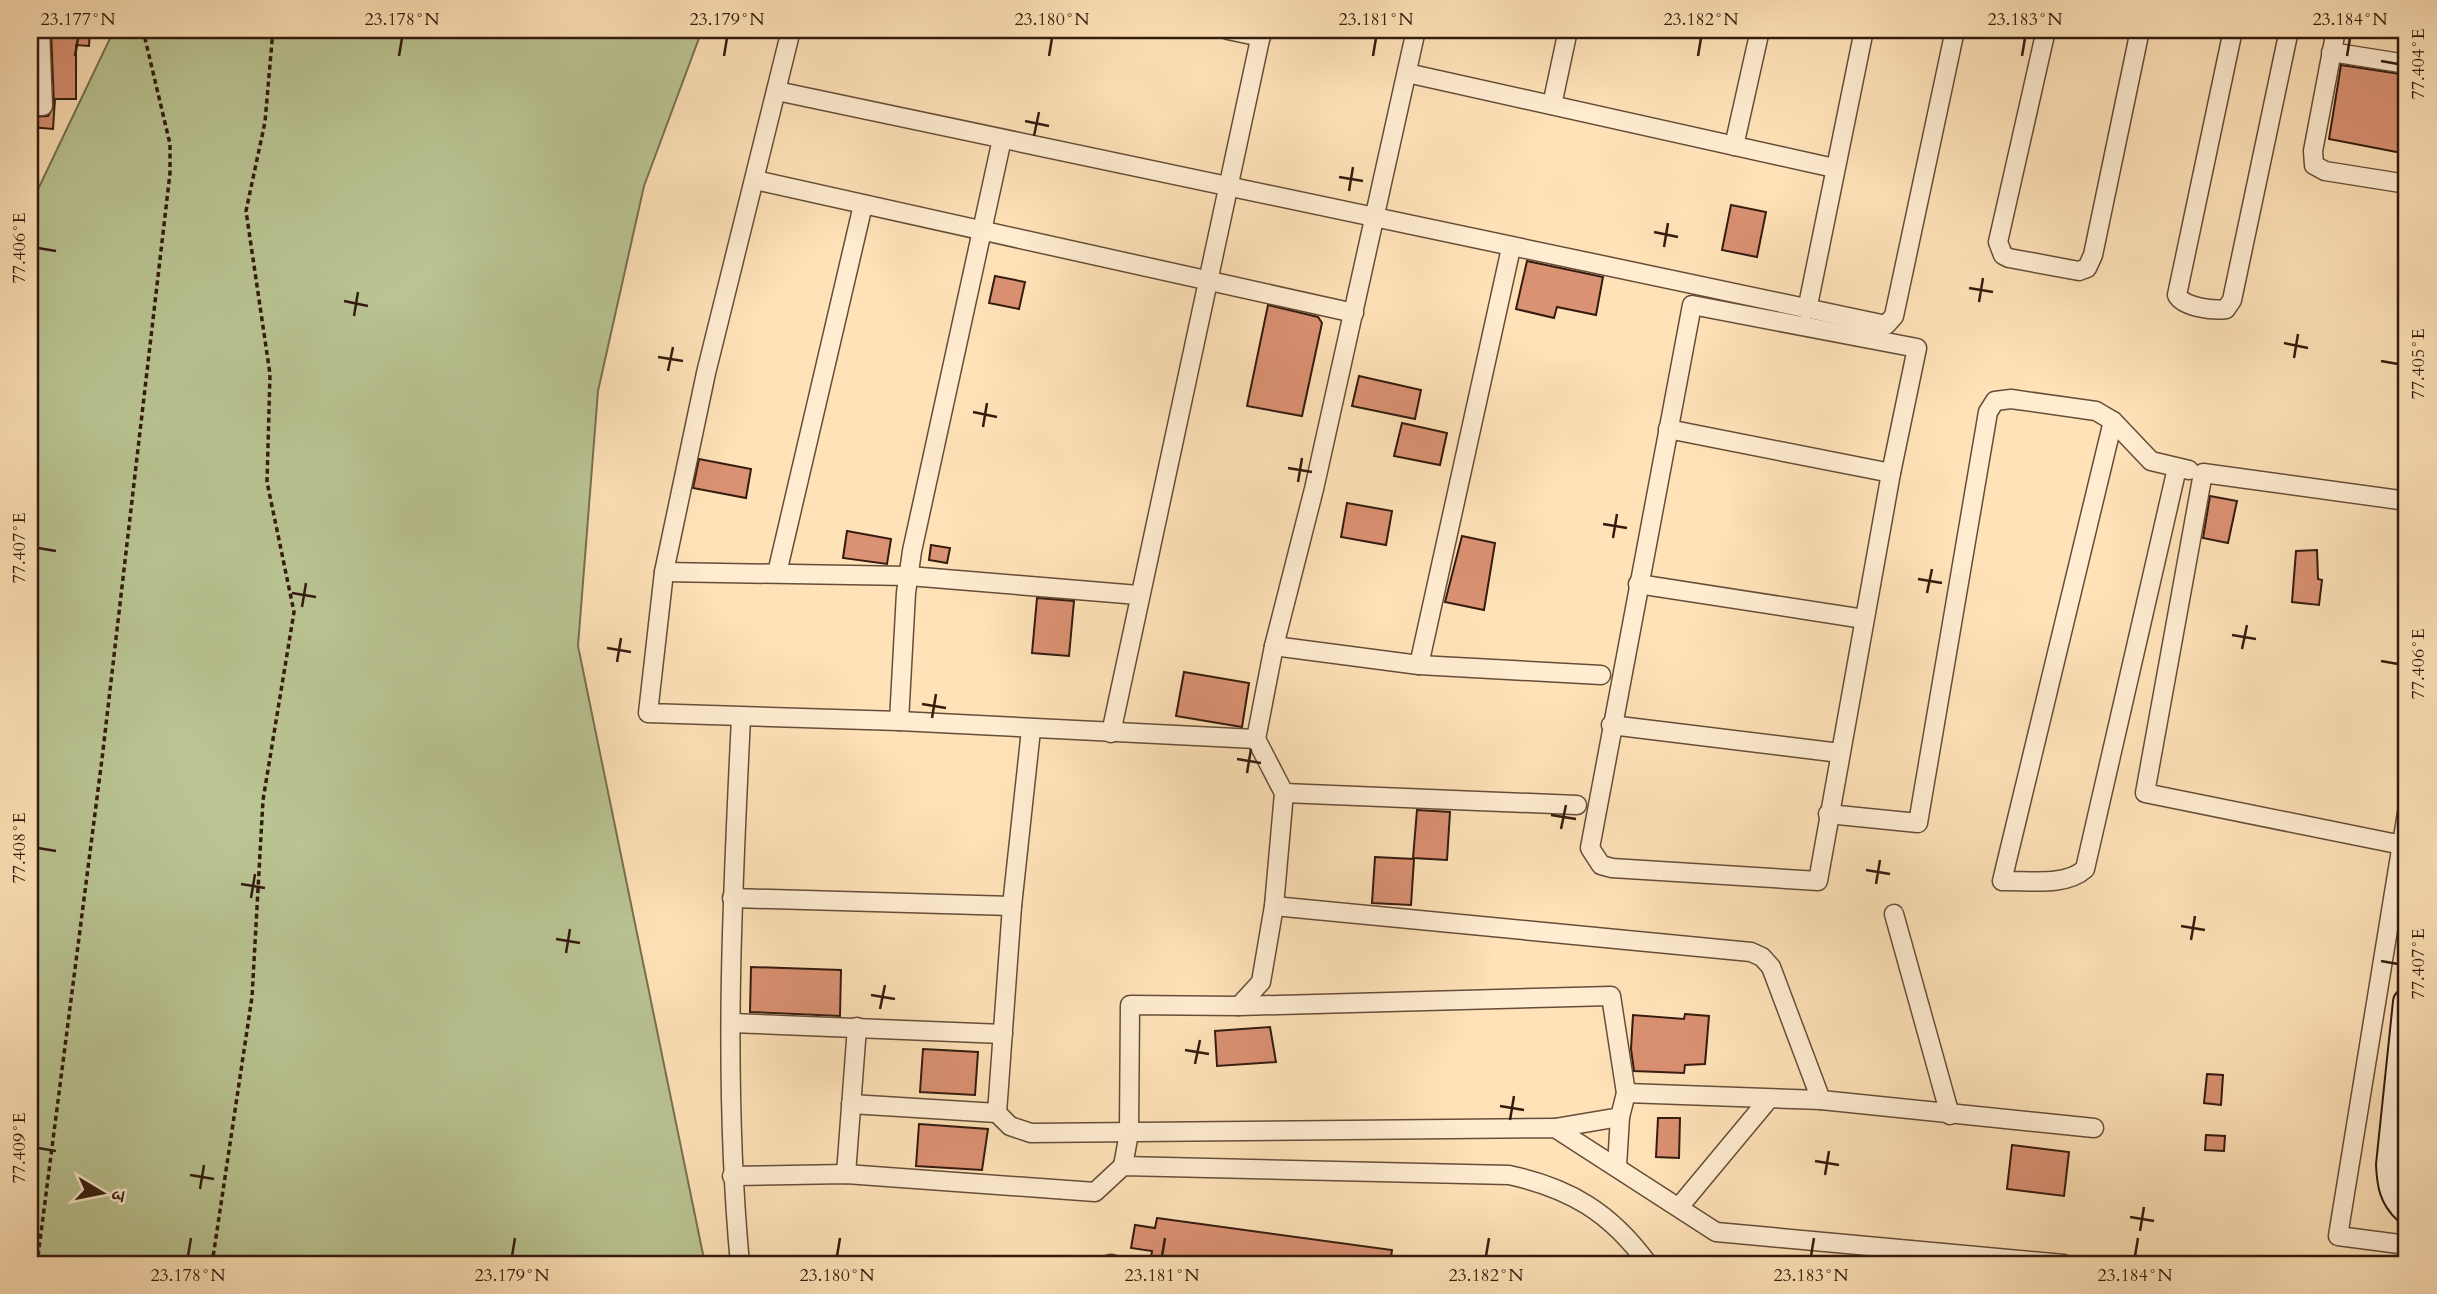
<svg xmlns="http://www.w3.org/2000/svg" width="2437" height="1294" font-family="Cardo,'Noto Serif Devanagari',serif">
<rect width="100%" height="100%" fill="#ffe2b8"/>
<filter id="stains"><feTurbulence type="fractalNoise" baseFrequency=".00286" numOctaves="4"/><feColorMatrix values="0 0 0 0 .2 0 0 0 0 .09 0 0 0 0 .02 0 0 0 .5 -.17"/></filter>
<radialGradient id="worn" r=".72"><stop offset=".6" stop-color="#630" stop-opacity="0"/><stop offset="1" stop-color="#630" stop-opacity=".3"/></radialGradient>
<!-- green -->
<polygon fill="#bac493" stroke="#767050" stroke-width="2" points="114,30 702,30 644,186 598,391 578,646 705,1264 30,1264 30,206"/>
<!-- building -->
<g fill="#db9173" stroke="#331b0e" stroke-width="2">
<polygon points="51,30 90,30 89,46 76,45 76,99 55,99 53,129 30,127 30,117 48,116 54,106"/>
<polygon points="2341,65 2407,75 2407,154 2329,139"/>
<polygon points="1731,205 1766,212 1757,257 1722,250"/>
<polygon points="1527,261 1603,277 1596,315 1557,307 1554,318 1516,309"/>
<polygon points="995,276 1025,282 1019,309 989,303"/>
<polygon points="1268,305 1318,317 1322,323 1302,416 1247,406"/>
<polygon points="1359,376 1421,390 1415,419 1352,406"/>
<polygon points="1402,423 1447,433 1440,465 1394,456"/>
<polygon points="699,459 751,469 746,498 693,488"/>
<polygon points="2210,496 2237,501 2228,543 2203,538"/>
<polygon points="1347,503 1392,511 1386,545 1341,537"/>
<polygon points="847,531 891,539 887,564 843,558"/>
<polygon points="1462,536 1495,543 1484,610 1445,602"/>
<polygon points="931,545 950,548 947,563 929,560"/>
<polygon points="2317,550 2318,579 2322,580 2319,605 2292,602 2296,551"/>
<polygon points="1037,598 1074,601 1069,656 1032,653"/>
<polygon points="1184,672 1249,683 1242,727 1176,716"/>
<polygon points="1417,810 1450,812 1447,860 1413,858"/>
<polygon points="1375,857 1414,859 1411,905 1372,903"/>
<polygon points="751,967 841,970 840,1016 750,1012"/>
<polygon points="1685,1014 1709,1016 1705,1064 1685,1065 1684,1073 1634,1071 1631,1049 1633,1015 1684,1019"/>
<polygon points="1270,1027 1276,1062 1217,1066 1215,1031"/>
<polygon points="923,1049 978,1052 975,1095 920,1092"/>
<polygon points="2207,1074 2223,1075 2221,1105 2204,1103"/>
<polygon points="1658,1118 1680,1118 1679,1158 1656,1157"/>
<polygon points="919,1124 988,1129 982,1170 916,1166"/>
<polygon points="2206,1135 2225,1136 2224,1151 2205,1150"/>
<polygon points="2012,1145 2069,1152 2064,1196 2007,1189"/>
<polygon points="1157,1218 1392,1250 1390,1264 1203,1264 1151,1257 1152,1251 1131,1248 1135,1225 1155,1228"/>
</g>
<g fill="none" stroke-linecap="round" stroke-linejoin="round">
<defs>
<g id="street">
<polyline points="791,30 706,373 664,572 648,713 899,721 1256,739"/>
<polyline points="1228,30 1261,37"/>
<polyline points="2046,30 1998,242 2003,255 2009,258 2079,271 2087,268 2093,255 2140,30"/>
<path d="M2233 30 2177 295C2183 307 2213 311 2226 309L2232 300 2289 30"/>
<polyline points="2336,30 2313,151 2314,165 2325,171 2407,184"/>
<polyline points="2331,52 2407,64"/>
<polyline points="1407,73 1834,168"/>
<polyline points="777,91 1886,325 1894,316 1955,30"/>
<polyline points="1552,105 1568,30"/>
<polyline points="30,106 43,106 40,30"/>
<polyline points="1734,146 1760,30"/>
<polyline points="755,180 1354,313"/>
<polygon points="1692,305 1917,348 1891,473 1818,881 1612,868 1601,865 1590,848"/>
<polyline points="1807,310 1864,30"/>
<path d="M2113 421 2002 881C2028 880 2065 887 2085 869L2177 468"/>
<polyline points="1668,429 1891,473"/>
<polyline points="2407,501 2203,473 2145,793 2407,846"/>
<polyline points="664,572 909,576 1138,595"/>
<polyline points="777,573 863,205"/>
<polyline points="1638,584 1864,619"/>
<polyline points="1274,646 1419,665 1601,675"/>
<polyline points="1419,665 1511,248"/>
<polyline points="899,721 906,593 912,551 1002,139"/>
<polyline points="1611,725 1840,753"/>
<polyline points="1111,733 1262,30"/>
<polyline points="1284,793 1577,805"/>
<polyline points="2407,813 2338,1236 2407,1245"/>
<polyline points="1828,814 1918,823 1988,412 1995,401 2011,399 2096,411 2113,421 2151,461 2189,470"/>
<polyline points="732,898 1012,906"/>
<polyline points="1274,906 1751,952 1762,957 1771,967 1821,1100"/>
<polyline points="1894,914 1950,1115"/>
<polyline points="1239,1006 1261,982 1274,906 1284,793 1256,739 1274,646 1314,489 1416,30"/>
<polyline points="731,1023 1003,1034"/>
<polyline points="1626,1093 1821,1100 2094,1128"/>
<polyline points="851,1104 997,1113 1012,906 1031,730"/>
<polyline points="997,1113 1010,1126 1031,1133 1555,1128 1716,1232 2064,1264"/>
<polyline points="1555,1128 1620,1117"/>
<polyline points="1123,1166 1129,1133 1130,1005 1239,1006 1611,996 1626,1093 1620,1117 1617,1166"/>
<polyline points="846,1174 857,1027"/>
<path d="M732 1176 846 1174 1095 1192 1123 1166 1509 1175C1570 1188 1611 1213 1648 1264"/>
<polyline points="1679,1207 1768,1100"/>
<path d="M740 1264C723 1083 732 900 741 718"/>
<polyline points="1110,1264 1112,1264"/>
</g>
<path id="secondary" d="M2407 1002 2390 1165C2391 1184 2393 1197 2407 1210"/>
</defs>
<!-- street casing -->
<use href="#street" stroke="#664d38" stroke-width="21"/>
<!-- secondary casing -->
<use href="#secondary" stroke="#331b0e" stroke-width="30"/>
<!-- path -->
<g stroke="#331b0e" stroke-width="3.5" stroke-dasharray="5 3.5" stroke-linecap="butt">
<polyline points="37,1264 102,759 170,173 170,144 143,30"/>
<polyline points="212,1264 252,997 263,800 294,612 267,482 270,374 246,211 265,122 273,30"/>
</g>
<!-- street -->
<use href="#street" stroke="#ffecd1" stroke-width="18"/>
<!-- secondary -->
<use href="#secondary" stroke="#ffecd1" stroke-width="26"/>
</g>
<!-- ticks -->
<path fill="none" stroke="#331b0e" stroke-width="2.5" d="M75 56 78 38M399 56 402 38M724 56 727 38M1049 56 1052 38M1373 56 1376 38M1698 56 1701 38M2022 56 2025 38M2347 56 2350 38M2381 61 2398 64M1025 121 1049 126M1034 136 1039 112M1339 177 1363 181M1349 191 1353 167M1654 232 1678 237M1664 247 1668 223M38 248 56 251M1969 288 1993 292M344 301 368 306M1979 302 1983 278M354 316 358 292M2284 343 2308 348M658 357 683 361M2294 358 2298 334M2381 361 2398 364M668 371 673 347M973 412 997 417M983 427 987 403M1288 468 1312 472M1298 482 1302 458M1603 524 1627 528M1613 538 1617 514M38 548 56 551M1918 579 1942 583M292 593 316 597M1927 593 1932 569M302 607 306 583M2232 635 2256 639M607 648 631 652M2242 649 2247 625M2381 661 2398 664M617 662 621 638M922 704 946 708M932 718 936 694M1237 759 1261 763M1247 773 1251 749M1551 815 1576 819M1561 829 1566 805M38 848 56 851M1866 870 1890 874M241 884 265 888M1876 884 1880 860M251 898 255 874M2181 926 2205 930M556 939 580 943M2191 940 2195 916M566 953 570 929M2381 961 2398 964M871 995 895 999M880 1009 885 985M1185 1050 1209 1054M1195 1064 1200 1040M1500 1106 1524 1110M1510 1120 1514 1096M38 1148 56 1151M1815 1161 1839 1165M190 1175 214 1179M1825 1175 1829 1151M200 1189 204 1165M2130 1217 2154 1221M2140 1231 2144 1207M188 1256 191 1238M512 1256 515 1238M837 1256 840 1238M1162 1256 1165 1238M1486 1256 1489 1238M1811 1256 1814 1238M2135 1256 2138 1238"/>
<!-- margin -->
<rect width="2437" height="1294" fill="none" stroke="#ffe2b8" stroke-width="77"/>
<!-- north arrow -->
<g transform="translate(102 1193) rotate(100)" stroke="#ffecd1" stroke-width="5" paint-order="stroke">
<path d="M0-5L12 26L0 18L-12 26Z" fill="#331b0e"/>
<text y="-10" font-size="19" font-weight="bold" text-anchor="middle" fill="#331b0e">उ</text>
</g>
<rect x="38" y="38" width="2360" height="1218" fill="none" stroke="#331b0e" stroke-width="2.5"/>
<g font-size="18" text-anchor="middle" fill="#331b0e">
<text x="78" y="25">23.177°N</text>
<text x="402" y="25">23.178°N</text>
<text x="727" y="25">23.179°N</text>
<text x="1052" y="25">23.180°N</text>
<text x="1376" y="25">23.181°N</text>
<text x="1701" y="25">23.182°N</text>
<text x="2025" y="25">23.183°N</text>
<text x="2350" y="25">23.184°N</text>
<text transform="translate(2418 64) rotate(-90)" y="6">77.404°E</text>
<text transform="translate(19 248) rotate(-90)" y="6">77.406°E</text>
<text transform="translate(2418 364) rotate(-90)" y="6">77.405°E</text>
<text transform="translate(19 548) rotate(-90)" y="6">77.407°E</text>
<text transform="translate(2418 664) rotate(-90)" y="6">77.406°E</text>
<text transform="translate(19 848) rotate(-90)" y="6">77.408°E</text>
<text transform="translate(2418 964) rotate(-90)" y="6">77.407°E</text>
<text transform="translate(19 1148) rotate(-90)" y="6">77.409°E</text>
<text x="188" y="1281">23.178°N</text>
<text x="512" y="1281">23.179°N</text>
<text x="837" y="1281">23.180°N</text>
<text x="1162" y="1281">23.181°N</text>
<text x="1486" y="1281">23.182°N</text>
<text x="1811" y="1281">23.183°N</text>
<text x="2135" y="1281">23.184°N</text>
</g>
<rect width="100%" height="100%" filter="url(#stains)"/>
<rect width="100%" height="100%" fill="url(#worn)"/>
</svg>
